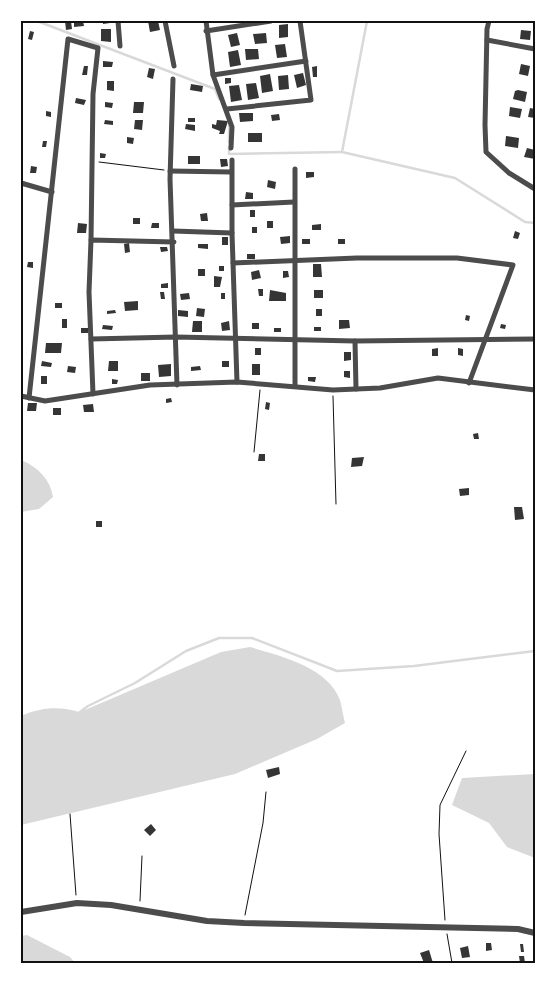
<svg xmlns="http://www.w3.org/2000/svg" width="556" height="984" font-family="Commissioner,sans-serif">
<rect width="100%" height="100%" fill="#fff"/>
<!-- water -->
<g fill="#d9d9d9">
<path d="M21 460C38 467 50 479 53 497L39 509 21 512Z"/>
<path d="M250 647C280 656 328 667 340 700 342 707 343 716 345 723L317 739 235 774 21 825V716C41 707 60 706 80 712L221 652Z"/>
<polygon points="535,774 535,858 507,847 489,823 452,805 462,778"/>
<polygon points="27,935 70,957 75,963 21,963 21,936"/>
</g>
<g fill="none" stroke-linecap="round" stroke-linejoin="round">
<!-- stream -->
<g stroke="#d9d9d9" stroke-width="2.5">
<polyline points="37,21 215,89 219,99"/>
<polyline points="367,21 342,152 455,178 525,222 535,223"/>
<polyline points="229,122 229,142"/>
<polyline points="229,147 229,154 342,152"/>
<polyline points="80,712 88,706 135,683 186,651 219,638 252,638 337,671 414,666 535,651"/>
</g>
</g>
<!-- building -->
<g fill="#353535">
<polygon points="65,21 71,21 72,29 66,30"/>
<polygon points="74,21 83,21 84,26 74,27"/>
<polygon points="103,21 117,21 117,22 103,24"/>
<polygon points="148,21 158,21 160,30 150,32"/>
<polygon points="288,24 288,37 279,38 279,25"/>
<polygon points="101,29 111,29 111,42 101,41"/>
<polygon points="521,30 531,31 530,40 520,39"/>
<polygon points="30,31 34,32 32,40 28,39"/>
<polygon points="237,33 240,45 231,47 228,35"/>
<polygon points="266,33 267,43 255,44 253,34"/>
<polygon points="285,44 287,57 277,58 275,45"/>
<polygon points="245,49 258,49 259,59 246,60"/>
<polygon points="238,50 241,65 230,67 228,52"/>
<polygon points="103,61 113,62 112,67 103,67"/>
<polygon points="521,64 530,66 528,76 519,74"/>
<polygon points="84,66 88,66 87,75 82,75"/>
<polygon points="317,66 317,77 313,77 312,67"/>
<polygon points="149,68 155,69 153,79 147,77"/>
<polygon points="303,73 306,85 297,88 294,75"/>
<polygon points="270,74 273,91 262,93 260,76"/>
<polygon points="288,75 289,89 279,90 278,76"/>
<polygon points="225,78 231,78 231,83 225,84"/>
<polygon points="107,81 114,81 114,91 107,90"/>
<polygon points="256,83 259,98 248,100 246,84"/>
<polygon points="191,84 203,86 202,92 190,90"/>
<polygon points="239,85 242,100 231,102 229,86"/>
<polygon points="518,90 527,92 525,102 513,99 515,91"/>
<polygon points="76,98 86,100 84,105 75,103"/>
<polygon points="105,102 113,103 112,108 105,107"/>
<polygon points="134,102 144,102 143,113 133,113"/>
<polygon points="510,107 522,109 520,118 509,116"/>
<polygon points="530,108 535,109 535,118 528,117"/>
<polygon points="46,111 51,112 51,117 46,116"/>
<polygon points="239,113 253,113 253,121 240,122"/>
<polygon points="279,114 280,120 272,121 271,115"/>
<rect x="188" y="118" width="7" height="4"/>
<polygon points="105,120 113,121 113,125 104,124"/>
<polygon points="135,120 143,120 142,130 134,129"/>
<polygon points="217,120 228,121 224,134 219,134 220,131 212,128 212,124 216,125"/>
<polygon points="186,124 195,125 195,131 185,129"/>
<rect x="248" y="133" width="14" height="9"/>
<polygon points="506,136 519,138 518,148 505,146"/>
<polygon points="127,137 134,138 133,144 127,143"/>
<polygon points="43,141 47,141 46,147 42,147"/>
<polygon points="527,148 535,150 535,159 524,157"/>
<polygon points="100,153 106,154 105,158 100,158"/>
<rect x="188" y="156" width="12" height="8"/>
<polygon points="220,159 227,159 228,166 221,167"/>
<polygon points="31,166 37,167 36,173 30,173"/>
<polygon points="306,172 314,172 314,177 306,178"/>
<polygon points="268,180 276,182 275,189 267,187"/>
<polygon points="246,192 253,193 253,199 245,199"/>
<rect x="250" y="210" width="5" height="7"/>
<polygon points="207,213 208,221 201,221 200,214"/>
<rect x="133" y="218" width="7" height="6"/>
<rect x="267" y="221" width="6" height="7"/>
<polygon points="78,223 87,224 86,233 77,233"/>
<polygon points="152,223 159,223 159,228 151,228"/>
<polygon points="321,224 321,230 312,230 312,225"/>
<rect x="252" y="227" width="5" height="6"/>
<polygon points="515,231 520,233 518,239 513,238"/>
<polygon points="290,236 290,243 281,244 280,237"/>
<rect x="222" y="237" width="6" height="8"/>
<rect x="302" y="239" width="8" height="5"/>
<rect x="338" y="239" width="7" height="5"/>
<polygon points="129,243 130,252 125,253 124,244"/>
<polygon points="198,244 208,244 208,249 198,248"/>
<polygon points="160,247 167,247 168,251 161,252"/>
<rect x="247" y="254" width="8" height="5"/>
<polygon points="28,262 33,262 33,268 27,267"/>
<polygon points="313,264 321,264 322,277 313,277"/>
<rect x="219" y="266" width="5" height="5"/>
<rect x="198" y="269" width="7" height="7"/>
<polygon points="259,270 261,278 252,280 251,272"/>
<polygon points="283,271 288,271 289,277 283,278"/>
<polygon points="214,276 222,277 220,287 214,287"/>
<polygon points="168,283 168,288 161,288 161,284"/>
<polygon points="258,289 263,289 263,296 259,296"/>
<polygon points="270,290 286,293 286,301 269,301"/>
<rect x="314" y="290" width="9" height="8"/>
<polygon points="160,292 164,292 165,299 161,299"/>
<polygon points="189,293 190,299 181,300 180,294"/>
<rect x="221" y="293" width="4" height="6"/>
<polygon points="138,301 138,310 125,311 124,302"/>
<rect x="55" y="303" width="7" height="5"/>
<polygon points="197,308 205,309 204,317 196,316"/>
<rect x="316" y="309" width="6" height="7"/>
<polygon points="115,310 116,313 107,314 107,311"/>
<polygon points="178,310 188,311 188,317 178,316"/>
<polygon points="466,315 470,316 469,321 465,320"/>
<rect x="62" y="319" width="5" height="9"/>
<polygon points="339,320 349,320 350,328 339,329"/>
<polygon points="193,321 202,321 202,332 192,332"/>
<polygon points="229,321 230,330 222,331 221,323"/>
<rect x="252" y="323" width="7" height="6"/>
<polygon points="501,324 506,325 505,329 500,328"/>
<polygon points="103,325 113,326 112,330 102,329"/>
<rect x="314" y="327" width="7" height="4"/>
<rect x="81" y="328" width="7" height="5"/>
<rect x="274" y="328" width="7" height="4"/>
<polygon points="46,343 62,343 61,353 45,353"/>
<rect x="255" y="348" width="6" height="7"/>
<polygon points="438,348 438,356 432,356 432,349"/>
<polygon points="458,348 463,349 463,356 458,355"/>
<polygon points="344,352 351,352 351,360 344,361"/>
<polygon points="42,361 52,363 51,367 41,366"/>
<polygon points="109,361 118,361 118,371 108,371"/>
<rect x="222" y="361" width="7" height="6"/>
<polygon points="171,364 171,376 159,377 158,365"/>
<rect x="252" y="364" width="8" height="11"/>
<polygon points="68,366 76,367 75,373 67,372"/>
<polygon points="200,366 201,370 191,371 191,367"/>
<polygon points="344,371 350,371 350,378 344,377"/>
<rect x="141" y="373" width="9" height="8"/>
<rect x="41" y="376" width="6" height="8"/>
<polygon points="308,377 316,377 315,382 308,381"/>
<polygon points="112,379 118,380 117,384 112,384"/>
<polygon points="171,398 172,402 166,403 166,399"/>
<polygon points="266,402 270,403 269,410 265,409"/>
<polygon points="28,403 37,403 36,411 27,411"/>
<polygon points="93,404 94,412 84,412 83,405"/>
<rect x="53" y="408" width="8" height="7"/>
<polygon points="478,433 479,439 474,439 473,434"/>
<polygon points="259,454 265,454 265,461 258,461"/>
<polygon points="364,457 362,466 351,467 352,458"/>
<polygon points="469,488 469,495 460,496 459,489"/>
<polygon points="514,507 522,507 524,519 515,520"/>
<rect x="96" y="521" width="6" height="6"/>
<polygon points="279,767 280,774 268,778 266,770"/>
<polygon points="151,824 156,830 150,836 144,830"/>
<polygon points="486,943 491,943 492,950 486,951"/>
<polygon points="520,944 523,944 524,952 521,952"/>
<polygon points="468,946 470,957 462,958 460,948"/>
<polygon points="429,950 433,963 424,963 420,953"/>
<polygon points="519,956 524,956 525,963 520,963"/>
</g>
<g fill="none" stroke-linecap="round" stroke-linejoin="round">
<!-- path -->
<g stroke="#111" stroke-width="1">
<polyline points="99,162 164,170"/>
<polyline points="333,396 336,504"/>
<polyline points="254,452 260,390"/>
<polyline points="70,814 76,895"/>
<polyline points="140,901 142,856"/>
<polyline points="245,915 263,823 266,792"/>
<polyline points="445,920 439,834 440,805 466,751"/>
<polyline points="447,934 452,963"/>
</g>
<!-- minor -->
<g stroke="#4c4c4c" stroke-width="5">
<polyline points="118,21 120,46"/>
<polyline points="165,21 174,66"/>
<polyline points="206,21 213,75 232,127 231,148"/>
<polyline points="489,21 487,29 485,125 486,152 509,173 535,189"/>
<polyline points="206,31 271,21"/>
<polyline points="487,40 535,49"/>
<polyline points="213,75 306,61"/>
<polyline points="173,79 170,179 177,385"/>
<polyline points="227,109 311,100 300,21"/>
<polyline points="232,160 232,233 237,382"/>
<polyline points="295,169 295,386"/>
<polyline points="170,171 231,172"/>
<polyline points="21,183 52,192"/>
<polyline points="232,205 294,202"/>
<polyline points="173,231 232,233"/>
<polyline points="233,263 357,258 457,258 513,265 469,383"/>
<polyline points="91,339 176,337 355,341 535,339"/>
<polyline points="355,341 356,389"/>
<polyline points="93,394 89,292 91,240 174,242"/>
<polyline points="21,396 45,401 150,385 237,382 333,390 380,388 438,378 535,390"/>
<polyline points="29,398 68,39 98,48 93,94 91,240"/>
</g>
<!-- tertiary -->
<polyline stroke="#4c4c4c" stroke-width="6" points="21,912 77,903 111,905 207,921 244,923 518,929 535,933"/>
</g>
<!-- border -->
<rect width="556" height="984" fill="none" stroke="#ffffff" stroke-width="45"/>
<rect x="22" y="22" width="512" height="940" fill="none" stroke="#111" stroke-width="2"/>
</svg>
